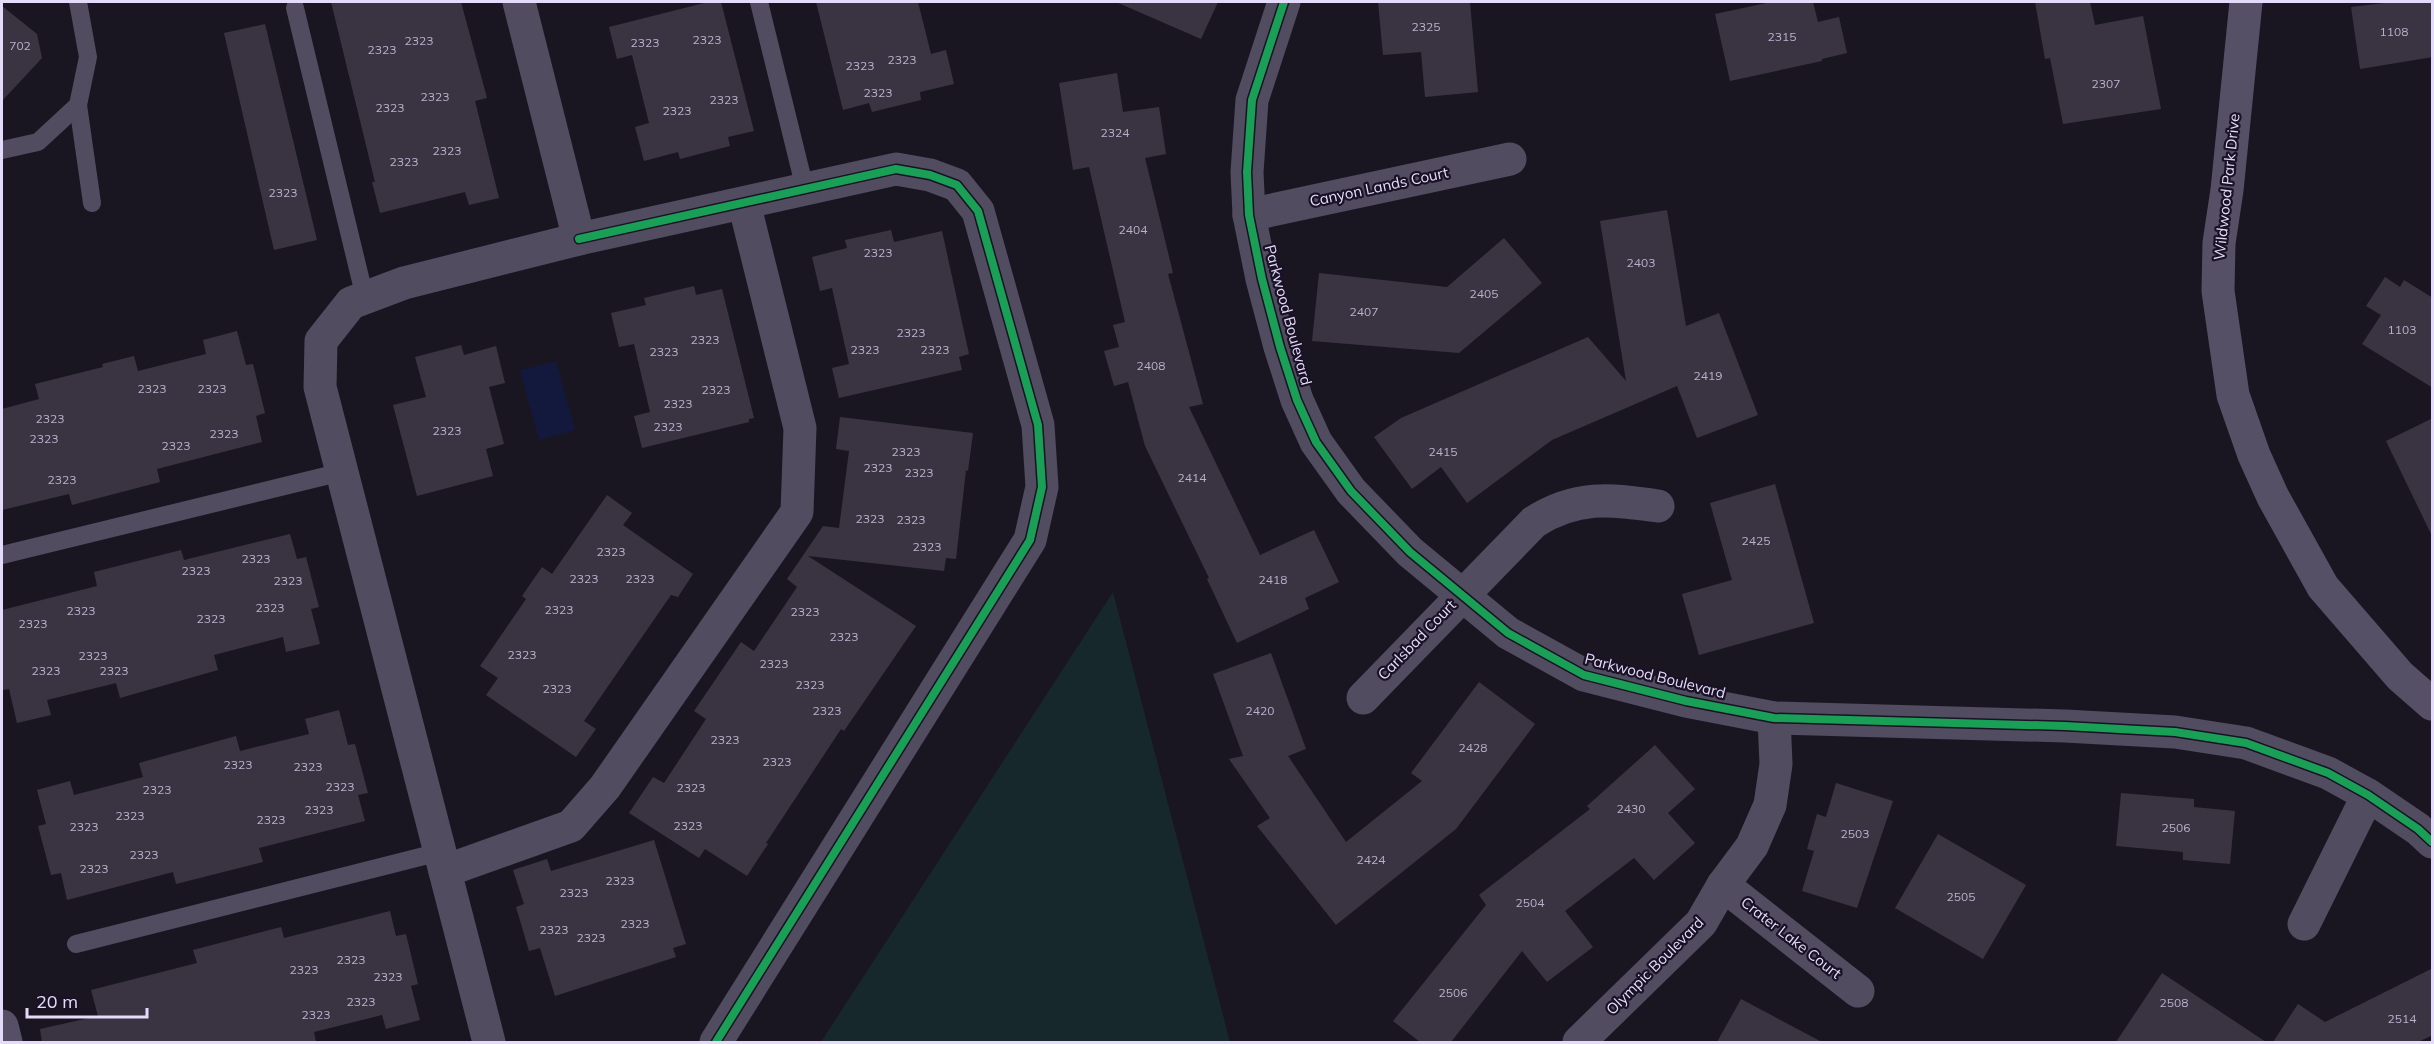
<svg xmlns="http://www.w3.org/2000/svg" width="2434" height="1044" font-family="Mulish,sans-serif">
<rect width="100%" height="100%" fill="#1a1621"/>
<!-- green -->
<polygon fill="#17282c" points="1113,592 1230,1042 821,1042"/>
<!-- water -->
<polygon fill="#12193d" points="556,361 575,430 539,440 520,370"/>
<!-- building -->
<g fill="#3a3442">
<polygon points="331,2 461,2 487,98 475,101 499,198 469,205 465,192 380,213 372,182 375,182"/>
<polygon points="708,2 721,2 754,131 728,137 730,146 680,159 678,152 644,161 635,127 649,123 632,55 617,59 609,27"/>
<polygon points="816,2 918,2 931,54 946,50 954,84 920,92 921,100 872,112 869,103 843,110"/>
<polygon points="1116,2 1218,2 1201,39"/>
<polygon points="1378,2 1470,2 1478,92 1425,97 1421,52 1383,55"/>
<polygon points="1771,2 1813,2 1818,22 1839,17 1847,53 1822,59 1822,61 1730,81 1715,14"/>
<polygon points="2035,2 2090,2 2095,25 2143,16 2161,109 2063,124 2050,58 2045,59"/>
<polygon points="2393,2 2433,2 2433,57 2360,69 2351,7"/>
<polygon points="2,6 37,34 42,58 2,101"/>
<polygon points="265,24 317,240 274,250 224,33"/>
<polygon points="1117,73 1123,112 1159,107 1166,154 1145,158 1173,273 1168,274 1203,404 1189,407 1260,555 1314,530 1339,582 1305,598 1309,609 1237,643 1207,579 1209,578 1145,446 1128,382 1114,386 1104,351 1119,347 1113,325 1125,322 1089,167 1073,170 1059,83"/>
<polygon points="1667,210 1686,326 1719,313 1758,415 1697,438 1677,386 1552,440 1467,503 1441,467 1412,489 1374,437 1401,418 1588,337 1626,381 1600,221"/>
<polygon points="891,230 894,242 942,231 969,354 959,357 962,370 839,398 832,368 849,364 832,288 820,291 812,257 847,248 845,240"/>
<polygon points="1504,238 1542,283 1459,353 1312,341 1319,273 1447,287"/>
<polygon points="2385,277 2400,287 2404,280 2433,298 2433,388 2362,344 2381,315 2366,306"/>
<polygon points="694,286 696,295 722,289 754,418 749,419 749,422 642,448 634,416 650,412 634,344 619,347 611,313 646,305 644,298"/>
<polygon points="237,331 246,365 253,364 265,413 256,416 262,442 157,469 160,482 72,505 69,494 2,510 2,409 39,399 35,384 103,367 102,364 134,356 138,371 206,354 203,340"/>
<polygon points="461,345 464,355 496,346 505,383 489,387 504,444 486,449 493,476 417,496 393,405 426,397 415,357"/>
<polygon points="840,417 973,433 968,471 966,470 956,559 946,558 944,571 808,556 916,626 844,731 841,729 766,843 768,844 747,876 705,849 699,858 629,813 653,777 664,783 706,719 694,711 741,642 754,651 797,587 787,579 823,526 839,528 849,451 836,449"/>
<polygon points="2433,418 2433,538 2386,441"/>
<polygon points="1775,484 1814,623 1699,655 1682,594 1732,580 1710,503"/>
<polygon points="607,495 632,513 623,525 693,574 678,597 671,595 584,721 596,729 576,757 486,695 498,678 480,666 526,599 522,596 542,567 552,574"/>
<polygon points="290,534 297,559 306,557 319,607 311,609 320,644 286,652 283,637 214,655 218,670 120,698 116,683 47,700 51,715 17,723 9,689 2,690 2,610 97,586 94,572 181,550 184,560"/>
<polygon points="1271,653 1306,749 1288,756 1346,842 1422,781 1411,773 1479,682 1535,724 1456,829 1336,925 1257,826 1270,818 1229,759 1243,756 1213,674"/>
<polygon points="339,710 348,745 355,744 368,793 358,795 365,821 259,848 263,862 176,884 173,872 67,900 61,873 51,875 38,826 46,824 37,790 70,781 74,795 143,777 139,763 236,736 240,751 309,734 305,719"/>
<polygon points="1655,745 1695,789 1668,813 1695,843 1654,880 1634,858 1565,911 1593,947 1547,982 1522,951 1451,1042 1420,1042 1393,1021 1486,905 1479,895 1590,809 1587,806"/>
<polygon points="1836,783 1893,801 1857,908 1802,891 1814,851 1807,849 1817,814 1826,817"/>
<polygon points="2121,793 2194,799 2194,807 2235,811 2230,864 2183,860 2183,852 2116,846"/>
<polygon points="1938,834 2026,885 1983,959 1895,908"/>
<polygon points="654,840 686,944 673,948 676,957 555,996 540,948 529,951 516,907 524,904 513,870 547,859 551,871"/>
<polygon points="390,911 396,936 406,934 418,984 411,986 420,1020 386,1029 382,1015 314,1032 316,1042 42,1042 40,1029 98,1016 91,990 197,963 193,950 281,927 284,938"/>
<polygon points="2433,968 2433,1035 2418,1042 2273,1042 2298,1004 2325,1022"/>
<polygon points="2162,973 2266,1042 2116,1042"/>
<polygon points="1741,999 1822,1042 1717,1042"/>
</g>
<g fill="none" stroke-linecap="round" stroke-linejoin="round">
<!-- lane -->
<g stroke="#514c60" stroke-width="18">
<polyline points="759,2 805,189"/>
<polyline points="295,8 365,298"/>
<polyline points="78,105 92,203"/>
<polyline points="2,150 38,142 78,105 88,57 78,2"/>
<polyline points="2,555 342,472"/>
<polyline points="76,944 440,852"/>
</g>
<!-- street -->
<g stroke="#514c60" stroke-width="33">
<polyline points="1284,2 1252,100 1247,172 1249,215 1262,279 1280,347 1297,400 1316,442 1351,491 1410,552 1508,633 1584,675 1686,701 1774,718 2065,726 2175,732 2246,743 2328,773 2368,795 2418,829 2432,842"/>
<polyline points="1249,215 1510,159"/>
<polyline points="579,239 896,169 930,175 957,185 978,211 1038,425 1042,487 1030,540 716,1042"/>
<path d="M1363 698 1534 522C1576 495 1610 499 1658 506"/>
<polyline points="445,871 571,826 605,787 797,512 800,428 744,203"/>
<polyline points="1723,885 1858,991"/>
<polyline points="2304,924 2368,795"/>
<polyline points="489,1042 320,387 321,341 351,303 404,283 579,239 519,2"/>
<polyline points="1579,1042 1701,923 1723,885 1752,846 1770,805 1776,764 1774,718"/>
</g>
<!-- secondary -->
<g stroke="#565066" stroke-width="33">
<polyline points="2246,2 2227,190 2219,243 2218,291 2233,395 2254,455 2273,497 2323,587 2400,676 2432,704"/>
<polyline points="2,1026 6,1042"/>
</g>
<defs>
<g id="cycleway">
<polyline points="1284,2 1252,100 1247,172 1249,215 1262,279 1280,347 1297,400 1316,442 1351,491 1410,552 1508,633 1584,675 1686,701 1774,718 2065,726 2175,732 2246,743 2328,773 2368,795 2418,829 2432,842"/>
<polyline points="579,239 896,169 930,175 957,185 978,211 1038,425 1042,487 1030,540 716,1042"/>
</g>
</defs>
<!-- cycleway casing -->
<use href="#cycleway" stroke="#191225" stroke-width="11"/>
<!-- cycleway -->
<use href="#cycleway" stroke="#1a9f57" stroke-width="8"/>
</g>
<g text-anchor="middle" stroke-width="4.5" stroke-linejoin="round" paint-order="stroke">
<!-- number labels -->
<g font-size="12" fill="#bab1cd">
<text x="1426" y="31">2325</text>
<text x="2394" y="36">1108</text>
<text x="1782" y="41">2315</text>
<text x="707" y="44">2323</text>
<text x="419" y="45">2323</text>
<text x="645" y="47">2323</text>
<text x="20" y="50">702</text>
<text x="382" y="54">2323</text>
<text x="902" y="64">2323</text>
<text x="860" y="70">2323</text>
<text x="2106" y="88">2307</text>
<text x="878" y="97">2323</text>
<text x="435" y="101">2323</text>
<text x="724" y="104">2323</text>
<text x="390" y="112">2323</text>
<text x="677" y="115">2323</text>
<text x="1115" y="137">2324</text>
<text x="447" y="155">2323</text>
<text x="404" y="166">2323</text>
<text x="283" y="197">2323</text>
<text x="1133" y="234">2404</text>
<text x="878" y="257">2323</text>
<text x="1641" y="267">2403</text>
<text x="1484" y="298">2405</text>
<text x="1364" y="316">2407</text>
<text x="2402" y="334">1103</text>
<text x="911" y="337">2323</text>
<text x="705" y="344">2323</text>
<text x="865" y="354">2323</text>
<text x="935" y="354">2323</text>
<text x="664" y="356">2323</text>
<text x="1151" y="370">2408</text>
<text x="1708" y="380">2419</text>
<text x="152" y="393">2323</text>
<text x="212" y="393">2323</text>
<text x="716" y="394">2323</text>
<text x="678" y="408">2323</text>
<text x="50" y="423">2323</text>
<text x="668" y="431">2323</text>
<text x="447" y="435">2323</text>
<text x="224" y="438">2323</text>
<text x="44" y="443">2323</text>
<text x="176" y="450">2323</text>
<text x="906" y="456">2323</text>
<text x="1443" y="456">2415</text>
<text x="878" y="472">2323</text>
<text x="919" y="477">2323</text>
<text x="1192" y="482">2414</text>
<text x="62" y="484">2323</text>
<text x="870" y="523">2323</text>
<text x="911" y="524">2323</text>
<text x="1756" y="545">2425</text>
<text x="927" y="551">2323</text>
<text x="611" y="556">2323</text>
<text x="256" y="563">2323</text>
<text x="196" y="575">2323</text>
<text x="584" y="583">2323</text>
<text x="640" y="583">2323</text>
<text x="1273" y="584">2418</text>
<text x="288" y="585">2323</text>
<text x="270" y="612">2323</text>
<text x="559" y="614">2323</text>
<text x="81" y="615">2323</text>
<text x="805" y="616">2323</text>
<text x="211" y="623">2323</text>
<text x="33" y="628">2323</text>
<text x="844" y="641">2323</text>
<text x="522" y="659">2323</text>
<text x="93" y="660">2323</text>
<text x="774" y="668">2323</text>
<text x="46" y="675">2323</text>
<text x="114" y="675">2323</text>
<text x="810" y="689">2323</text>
<text x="557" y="693">2323</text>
<text x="827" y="715">2323</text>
<text x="1260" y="715">2420</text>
<text x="725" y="744">2323</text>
<text x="1473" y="752">2428</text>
<text x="777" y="766">2323</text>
<text x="238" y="769">2323</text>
<text x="308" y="771">2323</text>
<text x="340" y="791">2323</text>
<text x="691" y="792">2323</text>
<text x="157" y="794">2323</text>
<text x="1631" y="813">2430</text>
<text x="319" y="814">2323</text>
<text x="130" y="820">2323</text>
<text x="271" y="824">2323</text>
<text x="688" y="830">2323</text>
<text x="84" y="831">2323</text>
<text x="2176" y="832">2506</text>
<text x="1855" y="838">2503</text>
<text x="144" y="859">2323</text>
<text x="1371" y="864">2424</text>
<text x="94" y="873">2323</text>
<text x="620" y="885">2323</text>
<text x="574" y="897">2323</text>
<text x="1961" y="901">2505</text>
<text x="1530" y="907">2504</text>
<text x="635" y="928">2323</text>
<text x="554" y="934">2323</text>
<text x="591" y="942">2323</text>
<text x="351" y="964">2323</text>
<text x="304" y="974">2323</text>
<text x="388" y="981">2323</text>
<text x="1453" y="997">2506</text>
<text x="361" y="1006">2323</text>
<text x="2174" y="1007">2508</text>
<text x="316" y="1019">2323</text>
<text x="2402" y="1023">2514</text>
</g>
<!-- street labels -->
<g font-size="15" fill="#e4dbfb" stroke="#191225">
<text transform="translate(1379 187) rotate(-12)" y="5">Canyon Lands Court</text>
<text transform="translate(2227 187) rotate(-84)" y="5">Wildwood Park Drive</text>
<text transform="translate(1288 315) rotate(75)" y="5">Parkwood Boulevard</text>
<text transform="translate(1417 640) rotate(-46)" y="5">Carlsbad Court</text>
<text transform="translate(1655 676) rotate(14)" y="5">Parkwood Boulevard</text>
<text transform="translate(1791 938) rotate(38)" y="5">Crater Lake Court</text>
<text transform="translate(1655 966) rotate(-45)" y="5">Olympic Boulevard</text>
</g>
</g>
<!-- border -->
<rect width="2434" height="1044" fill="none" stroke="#e4dbfb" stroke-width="6"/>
<!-- scale -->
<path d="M27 1008v9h120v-9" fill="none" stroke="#e4dbfb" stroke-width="3"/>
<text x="36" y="1008" font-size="18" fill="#e4dbfb" stroke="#191225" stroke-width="4.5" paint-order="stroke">20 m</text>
</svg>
